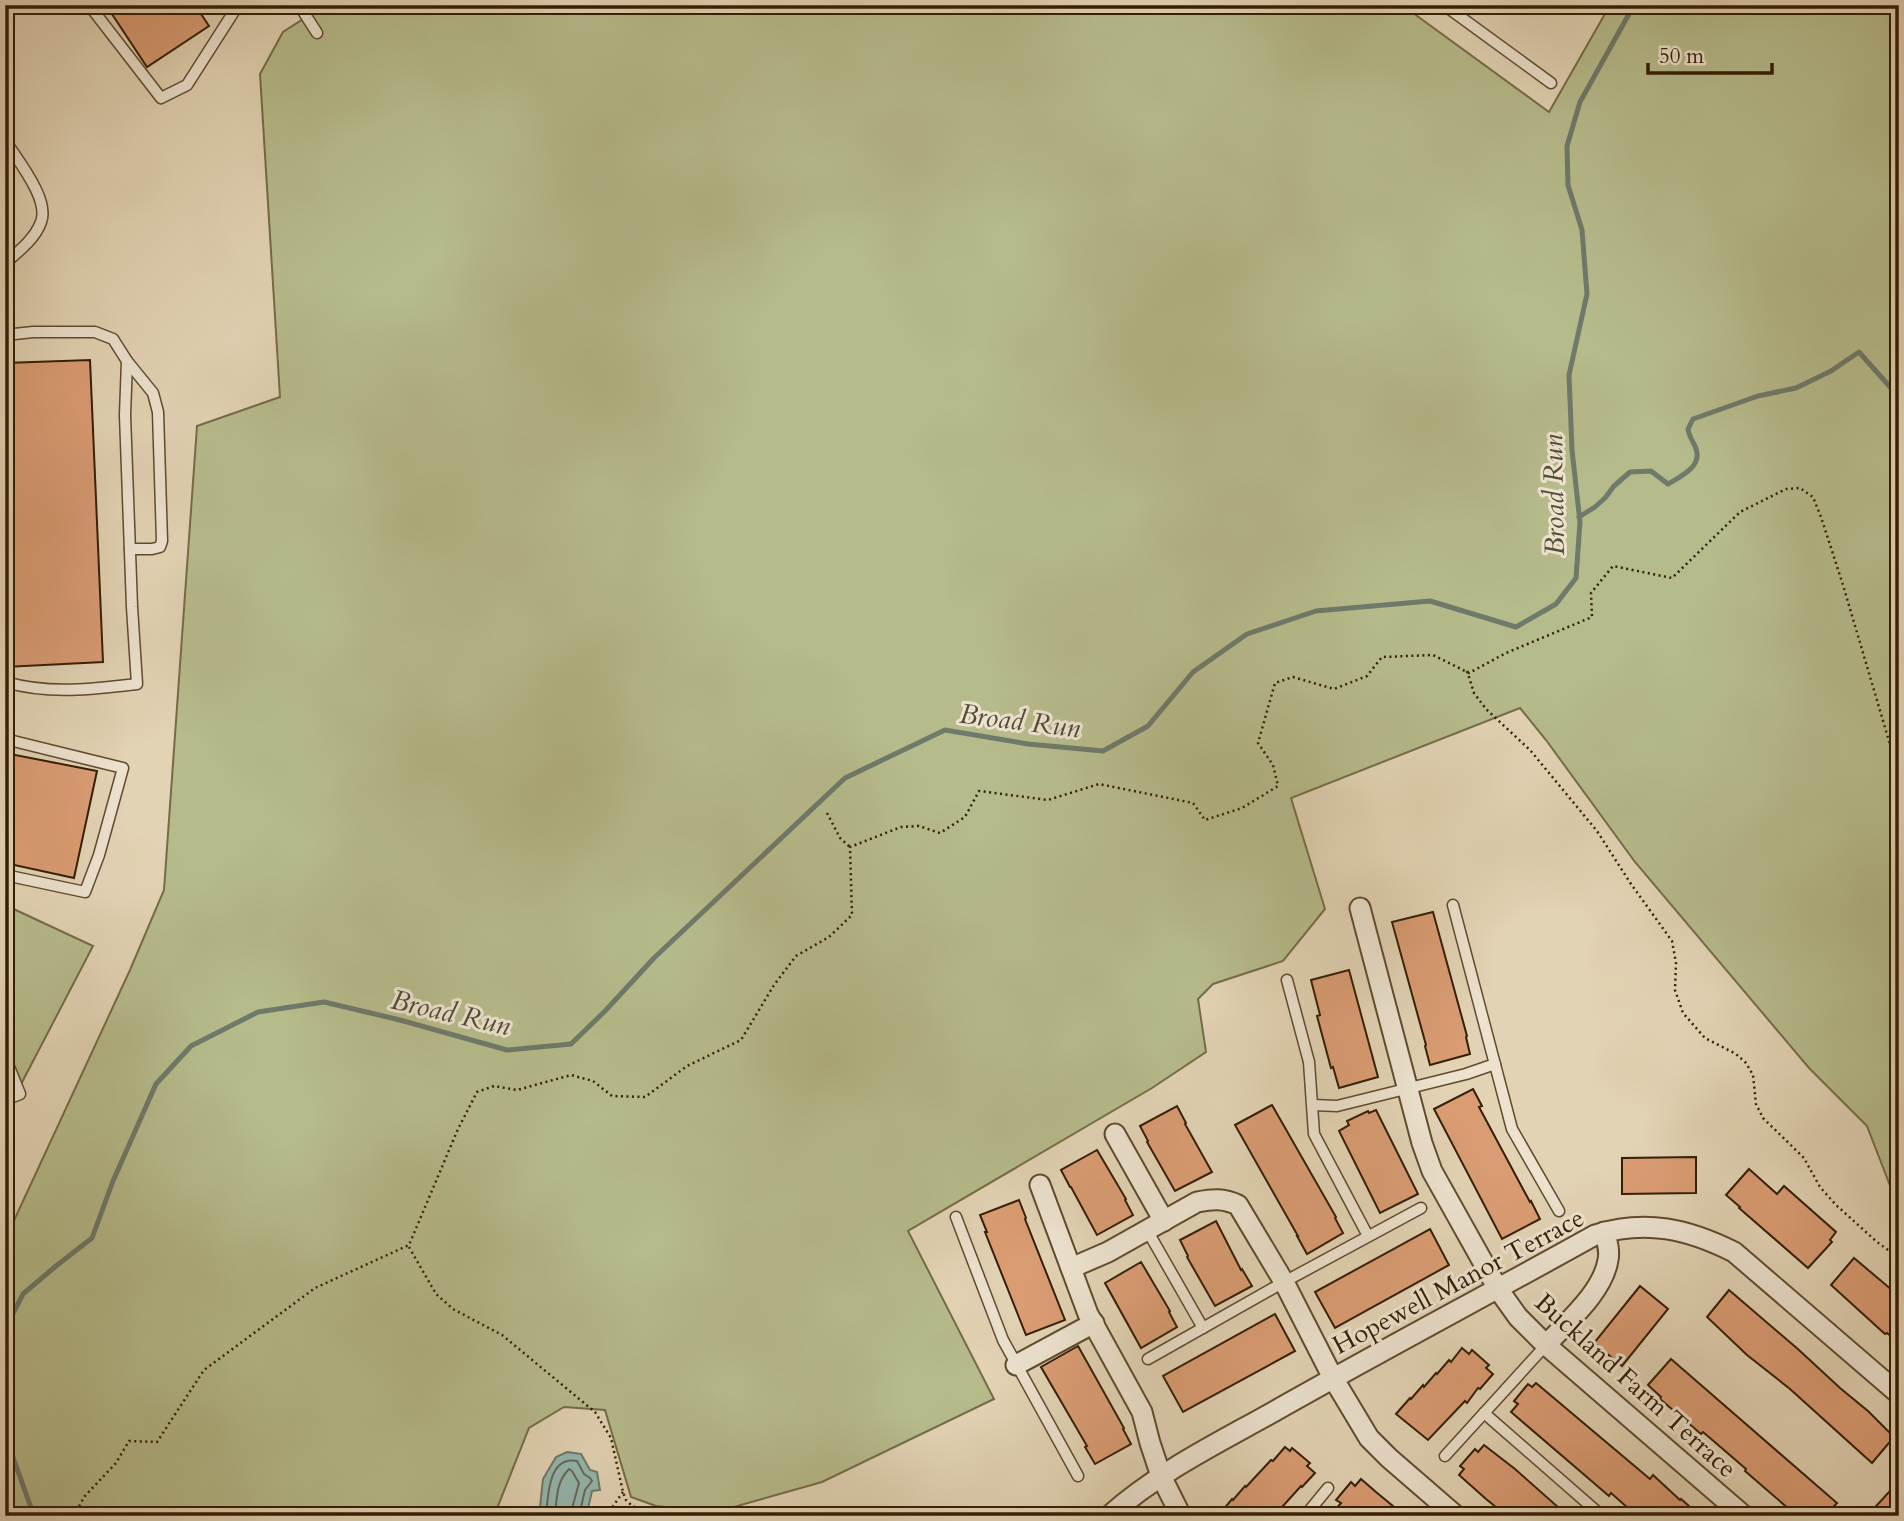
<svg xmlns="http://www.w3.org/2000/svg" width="1904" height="1521" font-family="Cardo,serif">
<rect width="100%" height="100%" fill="#e2d3b4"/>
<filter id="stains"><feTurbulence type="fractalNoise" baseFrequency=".00286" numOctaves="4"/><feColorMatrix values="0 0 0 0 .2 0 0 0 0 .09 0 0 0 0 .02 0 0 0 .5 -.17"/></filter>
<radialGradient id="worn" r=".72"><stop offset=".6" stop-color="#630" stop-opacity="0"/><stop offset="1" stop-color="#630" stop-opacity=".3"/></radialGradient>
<!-- green -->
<g fill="#b6bb8b" stroke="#756c46" stroke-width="2">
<polygon points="325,5 1402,5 1549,112 1610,5 1899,5 1899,1209 1867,1126 1809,1068 1635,862 1546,740 1520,708 1291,798 1325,909 1283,961 1213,984 1198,999 1206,1052 1152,1088 908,1231 994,1399 822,1482 716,1512 656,1506 631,1497 605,1410 564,1407 529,1428 494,1516 5,1516 5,1240 130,970 164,890 197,426 280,397 260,74 283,32"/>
<polygon points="5,905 93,946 5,1115"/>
</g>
<!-- water -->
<polygon fill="#95b7af" stroke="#6e7a6a" stroke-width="2" points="567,1452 581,1454 590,1470 597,1472 600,1490 592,1491 587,1513 582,1516 539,1516 543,1479 556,1457"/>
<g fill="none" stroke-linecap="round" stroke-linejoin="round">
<!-- shore -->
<g stroke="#646a58" stroke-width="2">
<path d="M546 1516C548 1497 548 1455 577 1461L584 1474 590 1478 592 1481 585 1490 579 1516"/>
<path d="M555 1516C557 1498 556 1482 569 1469L572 1471 579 1483 570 1516"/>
</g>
<!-- stream -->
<g stroke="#6e7a6a" stroke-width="5">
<polyline points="1899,487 1893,492 1899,521"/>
<path d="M1579 517 1595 507 1605 498 1614 486 1630 472 1651 471 1668 484C1683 475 1704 466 1695 446 1692 440 1689 436 1688 429L1693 419 1758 396 1796 388 1831 371 1859 352 1899 397"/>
<polyline points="5,1329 23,1294 56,1266 92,1238 113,1181 156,1084 191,1046 258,1012 324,1002 400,1020 507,1050 571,1044 605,1011 654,958 845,778 945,730 1028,744 1103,751 1148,726 1193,672 1247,634 1316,611 1430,601 1516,627 1556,604 1576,578 1580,522 1572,450 1569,375 1587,294 1582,230 1568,185 1567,146 1580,102 1634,5"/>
<polyline points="5,1435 34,1516"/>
</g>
</g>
<!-- building -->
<g fill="#da9c73" stroke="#341e02" stroke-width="2">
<polygon points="106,5 195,5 209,26 147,67"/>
<polygon points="90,360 103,662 5,667 5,363"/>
<polygon points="5,753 97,771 74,878 5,863"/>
<polygon points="1433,912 1467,1036 1466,1037 1470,1054 1430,1065 1425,1046 1426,1045 1392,922"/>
<polygon points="1349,970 1378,1077 1339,1088 1333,1067 1331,1068 1317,1016 1320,1015 1311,980"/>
<polygon points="1473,1089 1482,1106 1479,1107 1530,1202 1531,1201 1540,1219 1502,1239 1434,1109"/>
<polygon points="1272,1105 1336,1217 1335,1218 1343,1233 1307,1254 1297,1236 1298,1236 1235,1125"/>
<polygon points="1177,1106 1186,1123 1185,1124 1212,1172 1175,1191 1147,1142 1148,1141 1140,1126"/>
<polygon points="1376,1110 1418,1194 1380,1213 1339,1131 1349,1125 1347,1121 1368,1111 1369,1113"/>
<polygon points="1097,1150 1126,1199 1125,1200 1133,1215 1097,1235 1071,1187 1070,1187 1061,1170"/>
<polygon points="1696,1157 1696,1193 1622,1194 1622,1158"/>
<polygon points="1749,1169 1777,1194 1784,1186 1836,1232 1830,1240 1832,1242 1808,1268 1739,1208 1740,1207 1726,1195"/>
<polygon points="1019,1200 1026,1218 1025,1219 1065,1320 1026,1335 985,1232 987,1232 980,1215"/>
<polygon points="1216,1221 1241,1270 1242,1269 1252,1286 1215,1306 1187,1257 1188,1256 1180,1240"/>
<polygon points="1430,1229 1449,1265 1335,1328 1315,1292"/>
<polygon points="1854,1258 1899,1296 1899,1343 1887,1333 1885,1334 1831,1285"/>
<polygon points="1141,1262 1170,1311 1169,1312 1177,1327 1141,1348 1105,1283"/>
<polygon points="1640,1286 1668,1309 1622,1366 1594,1343"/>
<polygon points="1729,1290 1799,1350 1840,1388 1868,1411 1894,1437 1872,1463 1790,1389 1747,1355 1707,1317"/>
<polygon points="1275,1314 1295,1351 1183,1412 1163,1376"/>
<polygon points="1078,1346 1124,1428 1123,1429 1131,1444 1095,1464 1085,1447 1087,1446 1041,1367"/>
<polygon points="1462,1348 1469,1354 1472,1350 1489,1365 1486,1368 1493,1374 1480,1389 1478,1388 1467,1403 1465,1401 1428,1440 1396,1414 1410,1398 1411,1399 1423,1385 1424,1387 1436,1373 1437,1374 1449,1360 1451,1362"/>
<polygon points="1671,1359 1837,1503 1825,1516 1797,1516 1745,1471 1746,1469 1717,1444 1703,1432 1701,1434 1660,1399 1661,1397 1648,1385"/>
<polygon points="1536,1383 1650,1479 1653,1475 1680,1500 1681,1499 1700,1516 1637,1516 1611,1493 1609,1496 1511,1412 1518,1404 1514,1401 1528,1384 1532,1387"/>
<polygon points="1484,1445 1515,1469 1568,1516 1507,1516 1486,1499 1459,1475 1464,1469 1460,1466 1475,1449 1478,1452"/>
<polygon points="1285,1447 1290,1451 1292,1448 1310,1463 1307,1466 1315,1473 1302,1487 1301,1486 1274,1516 1218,1516 1232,1499 1233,1500 1245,1486 1246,1487 1271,1460 1273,1461"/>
<polygon points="1361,1479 1376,1492 1405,1516 1344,1516 1336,1509 1341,1503 1336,1500 1351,1482 1355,1486"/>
<polygon points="1899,1481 1899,1516 1867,1516"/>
</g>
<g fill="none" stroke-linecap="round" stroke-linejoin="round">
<defs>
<g id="service">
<polyline points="89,5 161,98 187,85 233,13 228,5"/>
<polyline points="299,5 317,33"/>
<polyline points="1444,5 1551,83"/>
<path d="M5 140C17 160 50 199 41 222 35 239 18 252 5 263"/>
<path d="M5 335 33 332H95L113 339 127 361 125 415 132 607 137 684C91 689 51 695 5 682"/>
<polyline points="127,361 153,393 158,412 162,541 160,547 152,549 130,549"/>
<polyline points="5,739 123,768 99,855 85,892 5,875"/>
<polyline points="1453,905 1512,1129 1559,1211"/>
<polyline points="1287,980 1309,1062 1314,1134 1368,1236"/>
<polyline points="5,1057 20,1094 5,1100"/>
<polyline points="1313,1105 1337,1106 1466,1074 1495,1064"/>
<polyline points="956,1217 1003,1340 1078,1476"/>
<polyline points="1147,1230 1203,1328"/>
<polyline points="1148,1359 1284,1282 1421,1208"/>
<polyline points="1484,1413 1602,1516"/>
<polyline points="1445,1456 1546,1345"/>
<polyline points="1305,1516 1328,1488"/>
</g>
<g id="minor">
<polyline points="1360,908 1422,1143 1432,1171 1498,1289 1518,1317 1546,1345 1744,1516"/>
<polyline points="1115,1134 1164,1221"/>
<polyline points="1040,1185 1088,1314 1142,1412 1150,1443 1161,1476 1181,1516"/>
<path d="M1071 1268 1108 1252 1197 1202C1213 1199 1223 1198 1238 1205L1284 1282 1333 1378 1369 1438 1389 1458 1456 1516"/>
<path d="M1546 1345C1567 1322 1603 1292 1608 1260 1610 1250 1607 1241 1604 1232"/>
<polyline points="1016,1365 1094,1323"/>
<path d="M1109 1516C1158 1472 1218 1443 1275 1411 1381 1351 1489 1294 1595 1235 1646 1219 1688 1229 1734 1252L1899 1394"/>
</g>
</defs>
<!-- service casing -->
<use href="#service" stroke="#604b2e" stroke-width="13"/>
<!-- minor casing -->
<use href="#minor" stroke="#604b2e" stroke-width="23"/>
<!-- path -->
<g stroke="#341e02" stroke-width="2.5" stroke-dasharray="2 3.5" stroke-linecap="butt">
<polyline points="1467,671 1474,693 1486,709 1530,750 1597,831 1631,884 1672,941 1676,963 1675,990 1683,1013 1705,1038 1736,1054 1746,1063 1753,1075 1756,1104 1763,1118 1804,1158 1820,1187 1836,1205 1877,1242 1899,1258"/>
<polyline points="827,813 840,838 850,847"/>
<polyline points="409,1247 436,1294 453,1309 502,1335 595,1412 611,1438 623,1492 626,1500 632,1506 646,1511 668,1511 695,1516"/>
<polyline points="74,1516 84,1497 116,1463 129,1441 157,1442 204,1370 315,1288 409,1245 458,1129 477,1092 494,1086 517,1090 571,1075 593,1081 612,1096 645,1097 687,1066 741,1040 774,985 796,956 829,937 852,915 850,847 901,827 919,826 940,833 965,817 979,791 1048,800 1099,784 1193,803 1205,820 1242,808 1278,786 1273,765 1258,743 1275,683 1293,677 1334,689 1367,676 1382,657 1433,655 1469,673 1506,653 1592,617 1591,593 1613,566 1672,578 1740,512 1786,489 1800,488 1813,497 1821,517 1843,585 1899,775"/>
<polyline points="606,1516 623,1492"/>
</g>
<!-- service -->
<use href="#service" stroke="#ece2ce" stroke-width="10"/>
<!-- minor -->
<use href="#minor" stroke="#ece2ce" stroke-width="19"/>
</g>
<g text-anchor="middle" stroke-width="6" stroke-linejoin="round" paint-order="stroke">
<!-- street labels -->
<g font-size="26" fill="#341e02" stroke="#ece2ce">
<text transform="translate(1458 1281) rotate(-28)" y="9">Hopewell Manor Terrace</text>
<text transform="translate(1636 1385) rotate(42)" y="9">Buckland Farm Terrace</text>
</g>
<!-- water labels -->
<g font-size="28" font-style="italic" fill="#514c36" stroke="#ece2ce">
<text transform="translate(1553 495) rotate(-91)" y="10">Broad Run</text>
<text transform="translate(1020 720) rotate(7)" y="10">Broad Run</text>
<text transform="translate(451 1012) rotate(13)" y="10">Broad Run</text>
</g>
</g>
<!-- margin -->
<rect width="1904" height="1521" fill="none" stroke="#e2d3b4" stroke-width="28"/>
<rect x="7" y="7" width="1890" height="1507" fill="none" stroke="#341e02" stroke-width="3.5"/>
<rect x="14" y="14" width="1876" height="1493" fill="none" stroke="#341e02" stroke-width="2"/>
<!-- scale -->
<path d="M1648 63v10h124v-10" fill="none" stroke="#341e02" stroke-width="3.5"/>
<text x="1659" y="63" font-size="21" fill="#341e02" stroke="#ece2ce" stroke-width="5" paint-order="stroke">50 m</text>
<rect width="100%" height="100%" filter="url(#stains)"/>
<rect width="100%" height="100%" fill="url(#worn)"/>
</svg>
